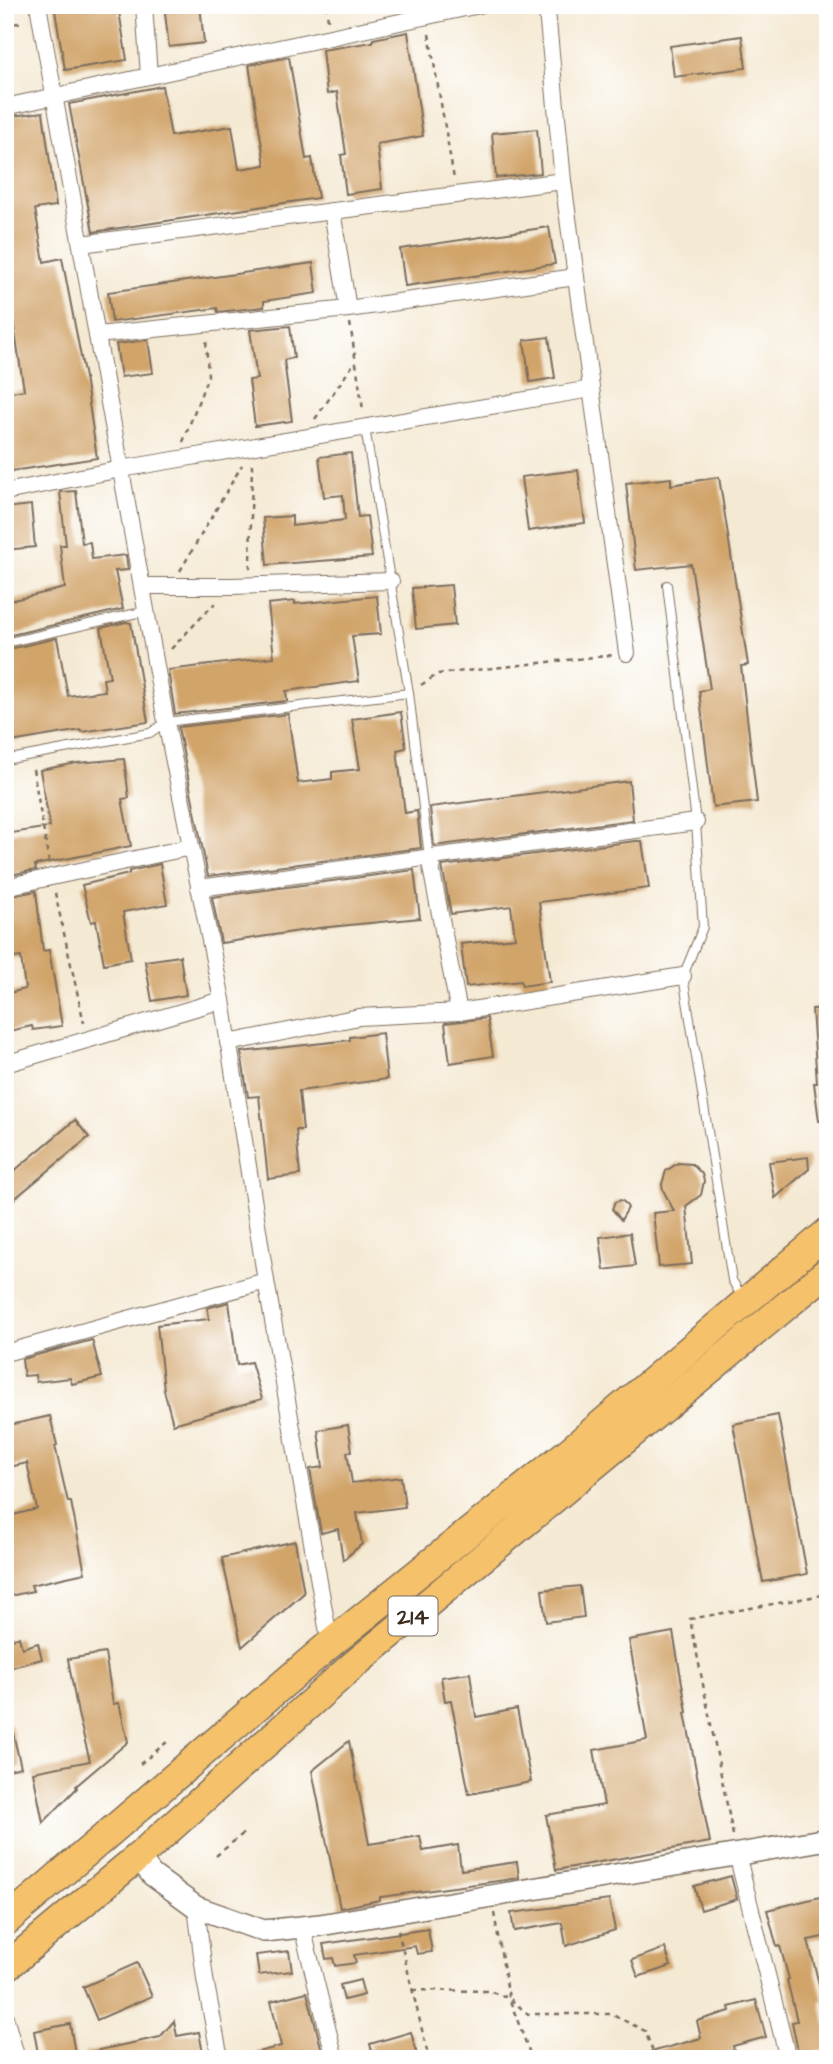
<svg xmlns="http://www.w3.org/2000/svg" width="833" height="2064" font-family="'Architects Daughter',sans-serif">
<rect width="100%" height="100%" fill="#fff"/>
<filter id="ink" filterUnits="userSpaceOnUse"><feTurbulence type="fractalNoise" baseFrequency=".0143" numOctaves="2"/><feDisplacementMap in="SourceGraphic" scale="14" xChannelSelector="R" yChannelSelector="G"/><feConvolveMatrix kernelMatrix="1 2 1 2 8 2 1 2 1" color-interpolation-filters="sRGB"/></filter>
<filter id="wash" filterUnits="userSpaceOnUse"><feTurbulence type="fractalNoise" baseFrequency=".00686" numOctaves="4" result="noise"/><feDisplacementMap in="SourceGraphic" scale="28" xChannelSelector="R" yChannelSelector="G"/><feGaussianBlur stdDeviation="1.57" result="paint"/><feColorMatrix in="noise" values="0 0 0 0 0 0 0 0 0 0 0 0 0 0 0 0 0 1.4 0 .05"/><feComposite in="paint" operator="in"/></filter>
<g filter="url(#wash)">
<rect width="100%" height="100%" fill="#f4e9d3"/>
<g id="blocks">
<!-- building -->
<g fill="#d1a46b">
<polygon points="54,5 118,5 127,60 65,70"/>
<polygon points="164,5 200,5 204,43 169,47"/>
<polygon points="408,32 423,136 377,144 382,189 346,194 341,155 346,154 337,92 327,94 322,50 373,42 373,39"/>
<polygon points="742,36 746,68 674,77 670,46"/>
<polygon points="289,57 306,159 312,158 318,198 93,232 69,104 162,86 171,136 232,126 239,169 265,165 249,65"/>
<polygon points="43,112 56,206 35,209 44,262 62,258 86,383 97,458 5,472 5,393 24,390 5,269 8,268 5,249 5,117"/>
<polygon points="537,129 541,173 496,178 492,133"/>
<polygon points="549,227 555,264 405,286 400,249"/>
<polygon points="313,263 317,293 264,301 264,307 218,312 217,308 112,322 108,292"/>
<polygon points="290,326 294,358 284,360 292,421 255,426 249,380 257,379 250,330"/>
<polygon points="549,337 555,378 530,382 524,340"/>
<polygon points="148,340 153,373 121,377 116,344"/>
<polygon points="351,453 358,517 367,516 372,557 267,565 263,518 292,516 292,526 345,520 343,495 324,497 319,457"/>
<polygon points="578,470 585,523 528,531 521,477"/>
<polygon points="719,477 748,665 741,666 757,802 713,807 699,691 710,689 691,564 636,570 626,483 671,478 671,485"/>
<polygon points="76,491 82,543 90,542 92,559 126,555 128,570 115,571 123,609 11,635 5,602 65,588 60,545 66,545 60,492"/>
<polygon points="31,505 35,547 5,550 5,508"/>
<polygon points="451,585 455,625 416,629 412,588"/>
<polygon points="377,596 381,634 352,636 359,681 286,691 287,701 175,714 168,670 274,657 268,604 295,601 295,604"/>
<polygon points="126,622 131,623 148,722 82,732 81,730 5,743 5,650 57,638 68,696 105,691 103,679 110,678 101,628"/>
<polygon points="401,712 406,748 397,750 405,813 417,811 421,848 208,876 178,727 288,714 298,783 332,779 332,772 360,769 352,719"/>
<polygon points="124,759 129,798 122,799 131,846 35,865 36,870 5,876 5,834 50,827 40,770 77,763"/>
<polygon points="629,781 633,820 434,846 430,807"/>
<polygon points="636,841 642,841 649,888 539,902 550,982 522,986 521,981 466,987 461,944 515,938 511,906 451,914 442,866"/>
<polygon points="160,864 167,904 123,912 131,959 104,964 96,921 91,922 82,885 129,874 129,871"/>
<polygon points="414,870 420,918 319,928 221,943 212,897"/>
<polygon points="36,891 43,951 49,950 62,1026 33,1030 32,1026 5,1032 5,994 25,989 21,957 5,959 5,897"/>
<polygon points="180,956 186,995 152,1001 145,961"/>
<polygon points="828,1008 828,1121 819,1121 814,1083 817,1083 812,1009"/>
<polygon points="487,1018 493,1056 450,1063 445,1023"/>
<polygon points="382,1033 387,1079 299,1091 303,1130 296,1130 300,1175 268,1179 259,1096 248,1097 241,1052 350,1040 350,1037"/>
<polygon points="75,1120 89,1137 13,1200 5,1191 5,1160 14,1171"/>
<polygon points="808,1157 809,1169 775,1198 769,1162"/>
<polygon points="678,1163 692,1164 702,1174 704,1181 701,1195 686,1206 692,1264 659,1267 653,1213 674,1211 663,1190 662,1184 666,1171"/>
<polygon points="621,1200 625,1203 628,1208 621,1220 612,1209 615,1202"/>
<polygon points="630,1233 635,1266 604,1270 600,1237"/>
<polygon points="229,1302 237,1365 251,1362 262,1399 173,1424 164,1390 157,1325 209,1319 207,1308"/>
<polygon points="92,1340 102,1377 72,1384 70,1378 36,1382 35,1375 24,1376 22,1359"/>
<polygon points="778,1415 807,1574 763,1582 733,1424"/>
<polygon points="50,1416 57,1445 55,1446 68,1502 71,1502 85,1573 31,1585 33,1591 5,1597 5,1517 37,1509 27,1463 5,1468 5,1426"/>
<polygon points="348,1425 352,1451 347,1452 352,1483 401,1477 405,1507 357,1513 362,1544 343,1560 338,1529 321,1533 310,1469 323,1467 318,1430"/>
<polygon points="295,1541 304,1593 242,1647 222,1558"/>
<polygon points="580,1586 584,1617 546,1622 542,1590"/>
<polygon points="673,1632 687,1712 685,1713 710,1842 556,1870 546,1815 604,1805 594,1750 647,1740 629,1640"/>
<polygon points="19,1637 22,1648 38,1643 42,1659 5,1669 5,1641"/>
<polygon points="105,1653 113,1704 119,1703 128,1742 76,1786 77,1788 43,1823 33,1772 90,1761 78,1714 68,1659"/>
<polygon points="470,1673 476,1717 517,1709 531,1782 469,1794 451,1700 445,1701 441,1677"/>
<polygon points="5,1725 11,1725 21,1767 5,1771"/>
<polygon points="349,1741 369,1844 420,1836 423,1851 458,1845 461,1870 517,1862 519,1878 380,1897 380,1900 340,1908 312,1771"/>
<polygon points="731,1876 737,1899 701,1910 694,1886"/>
<polygon points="828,1895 828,1936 808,1940 823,2000 820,2001 828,2035 828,2050 799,2056 792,2022 797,2021 787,1980 789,1979 780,1946 777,1947 767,1910"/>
<polygon points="609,1900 615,1930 566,1946 562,1923 514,1931 511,1913"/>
<polygon points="428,1929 432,1952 417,1954 415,1946 354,1955 356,1963 335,1966 333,1958 326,1959 323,1944"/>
<polygon points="665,1948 671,1966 638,1977 632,1960"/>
<polygon points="289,1951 292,1971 259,1975 256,1955"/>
<polygon points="137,1963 152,1996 97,2020 83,1987"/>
<polygon points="360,1980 364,1995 344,2000 340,1985"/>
<polygon points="307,1992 324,2059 251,2059 250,2054 281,2046 271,2001"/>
<polygon points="756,2000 766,2037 733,2046 736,2059 642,2059 641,2055 701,2038 697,2021 730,2011 729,2007"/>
<polygon points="174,2021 177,2036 199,2032 204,2059 86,2059 85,2053 160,2037"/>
<polygon points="70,2024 76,2059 39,2059 34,2031"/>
<polygon points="411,2032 418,2059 374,2059 370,2044"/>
</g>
</g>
</g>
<g filter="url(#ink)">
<use href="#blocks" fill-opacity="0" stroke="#7c6d5d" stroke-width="2"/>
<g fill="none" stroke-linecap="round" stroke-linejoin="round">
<defs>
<g id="service">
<polyline points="365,428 409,693 429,857"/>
<polyline points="667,585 696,822 703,927 683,976 732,1280 742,1297"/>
<polyline points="5,643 146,611"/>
<polyline points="5,760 150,733 166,722 409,693"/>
</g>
<g id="minor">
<polyline points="38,5 166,722 222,1000 266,1281 330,1644"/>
<polyline points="144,5 149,76"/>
<polyline points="541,5 547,11 563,181 627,653"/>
<polyline points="5,107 479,5"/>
<polyline points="332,211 348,309 576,277"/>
<polyline points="81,244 563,181"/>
<polyline points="97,335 348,309"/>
<polyline points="5,492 121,469 591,389"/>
<polyline points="142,586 231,586 391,581"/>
<polyline points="429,857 459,1012"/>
<polyline points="5,887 191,847"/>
<polyline points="199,888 696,822"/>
<polyline points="228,1043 359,1017 459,1012 683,976"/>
<polyline points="5,1064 222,1000"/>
<polyline points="5,1353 266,1281"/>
<polyline points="737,1854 788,2059"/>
<polyline points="196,1907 205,1979 220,2059"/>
<polyline points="302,1927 335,2059"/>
<polyline points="5,2017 17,2059"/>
</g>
<polyline id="tertiary" points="138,1857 152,1875 196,1907 264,1931 320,1925 828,1839"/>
<g id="trunk">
<polyline points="5,1922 330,1644 571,1450 828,1232"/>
<polyline points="5,1968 138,1857 351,1667 828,1271"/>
</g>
</defs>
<!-- service casing -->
<use href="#service" stroke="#7c6d5d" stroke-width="10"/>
<!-- minor casing -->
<use href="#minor" stroke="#7c6d5d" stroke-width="18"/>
<!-- tertiary casing -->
<use href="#tertiary" stroke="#7c6d5d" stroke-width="24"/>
<!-- trunk casing -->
<use href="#trunk" stroke="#7c6d5d" stroke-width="31"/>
<!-- path -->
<g stroke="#7c6d5d" stroke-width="2.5" stroke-dasharray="5 5" stroke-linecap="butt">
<polyline points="326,5 328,20"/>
<polyline points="5,25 24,22"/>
<polyline points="429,34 454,179"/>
<polyline points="350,323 363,410"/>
<polyline points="315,419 355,362"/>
<polyline points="183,442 208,376 206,338"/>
<polyline points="250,569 252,464"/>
<polyline points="180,571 242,465"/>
<polyline points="171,649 215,603"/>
<polyline points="421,685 438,674 613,655"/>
<polyline points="33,769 49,862"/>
<polyline points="55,893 84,1023"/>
<polyline points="140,1764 167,1742"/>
<polyline points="733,1835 690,1619 828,1594"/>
<polyline points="216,1856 245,1832"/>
<polyline points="494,1913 509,1998 532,2059"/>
<polyline points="398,1930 429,2059"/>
<polyline points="412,1990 489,1991 509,1998 528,2014 611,2014 645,2031 656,2059"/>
</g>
<!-- service -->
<use href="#service" stroke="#fff" stroke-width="8"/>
<!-- minor -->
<use href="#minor" stroke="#fff" stroke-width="16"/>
<!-- tertiary -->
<use href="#tertiary" stroke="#fff" stroke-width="21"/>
<!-- trunk -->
<use href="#trunk" stroke="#f5c16b" stroke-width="28"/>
</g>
</g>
<g text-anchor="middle" stroke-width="7" stroke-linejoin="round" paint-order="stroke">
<!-- shield labels -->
<rect fill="#fff" stroke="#766a62" stroke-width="2" x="388.5" y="1596.5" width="49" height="39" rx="5"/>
<g font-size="23" font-weight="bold" fill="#3b2a1e">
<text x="413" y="1624">214</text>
</g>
</g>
<!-- margin -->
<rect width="833" height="2064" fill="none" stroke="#fff" stroke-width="28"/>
</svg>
